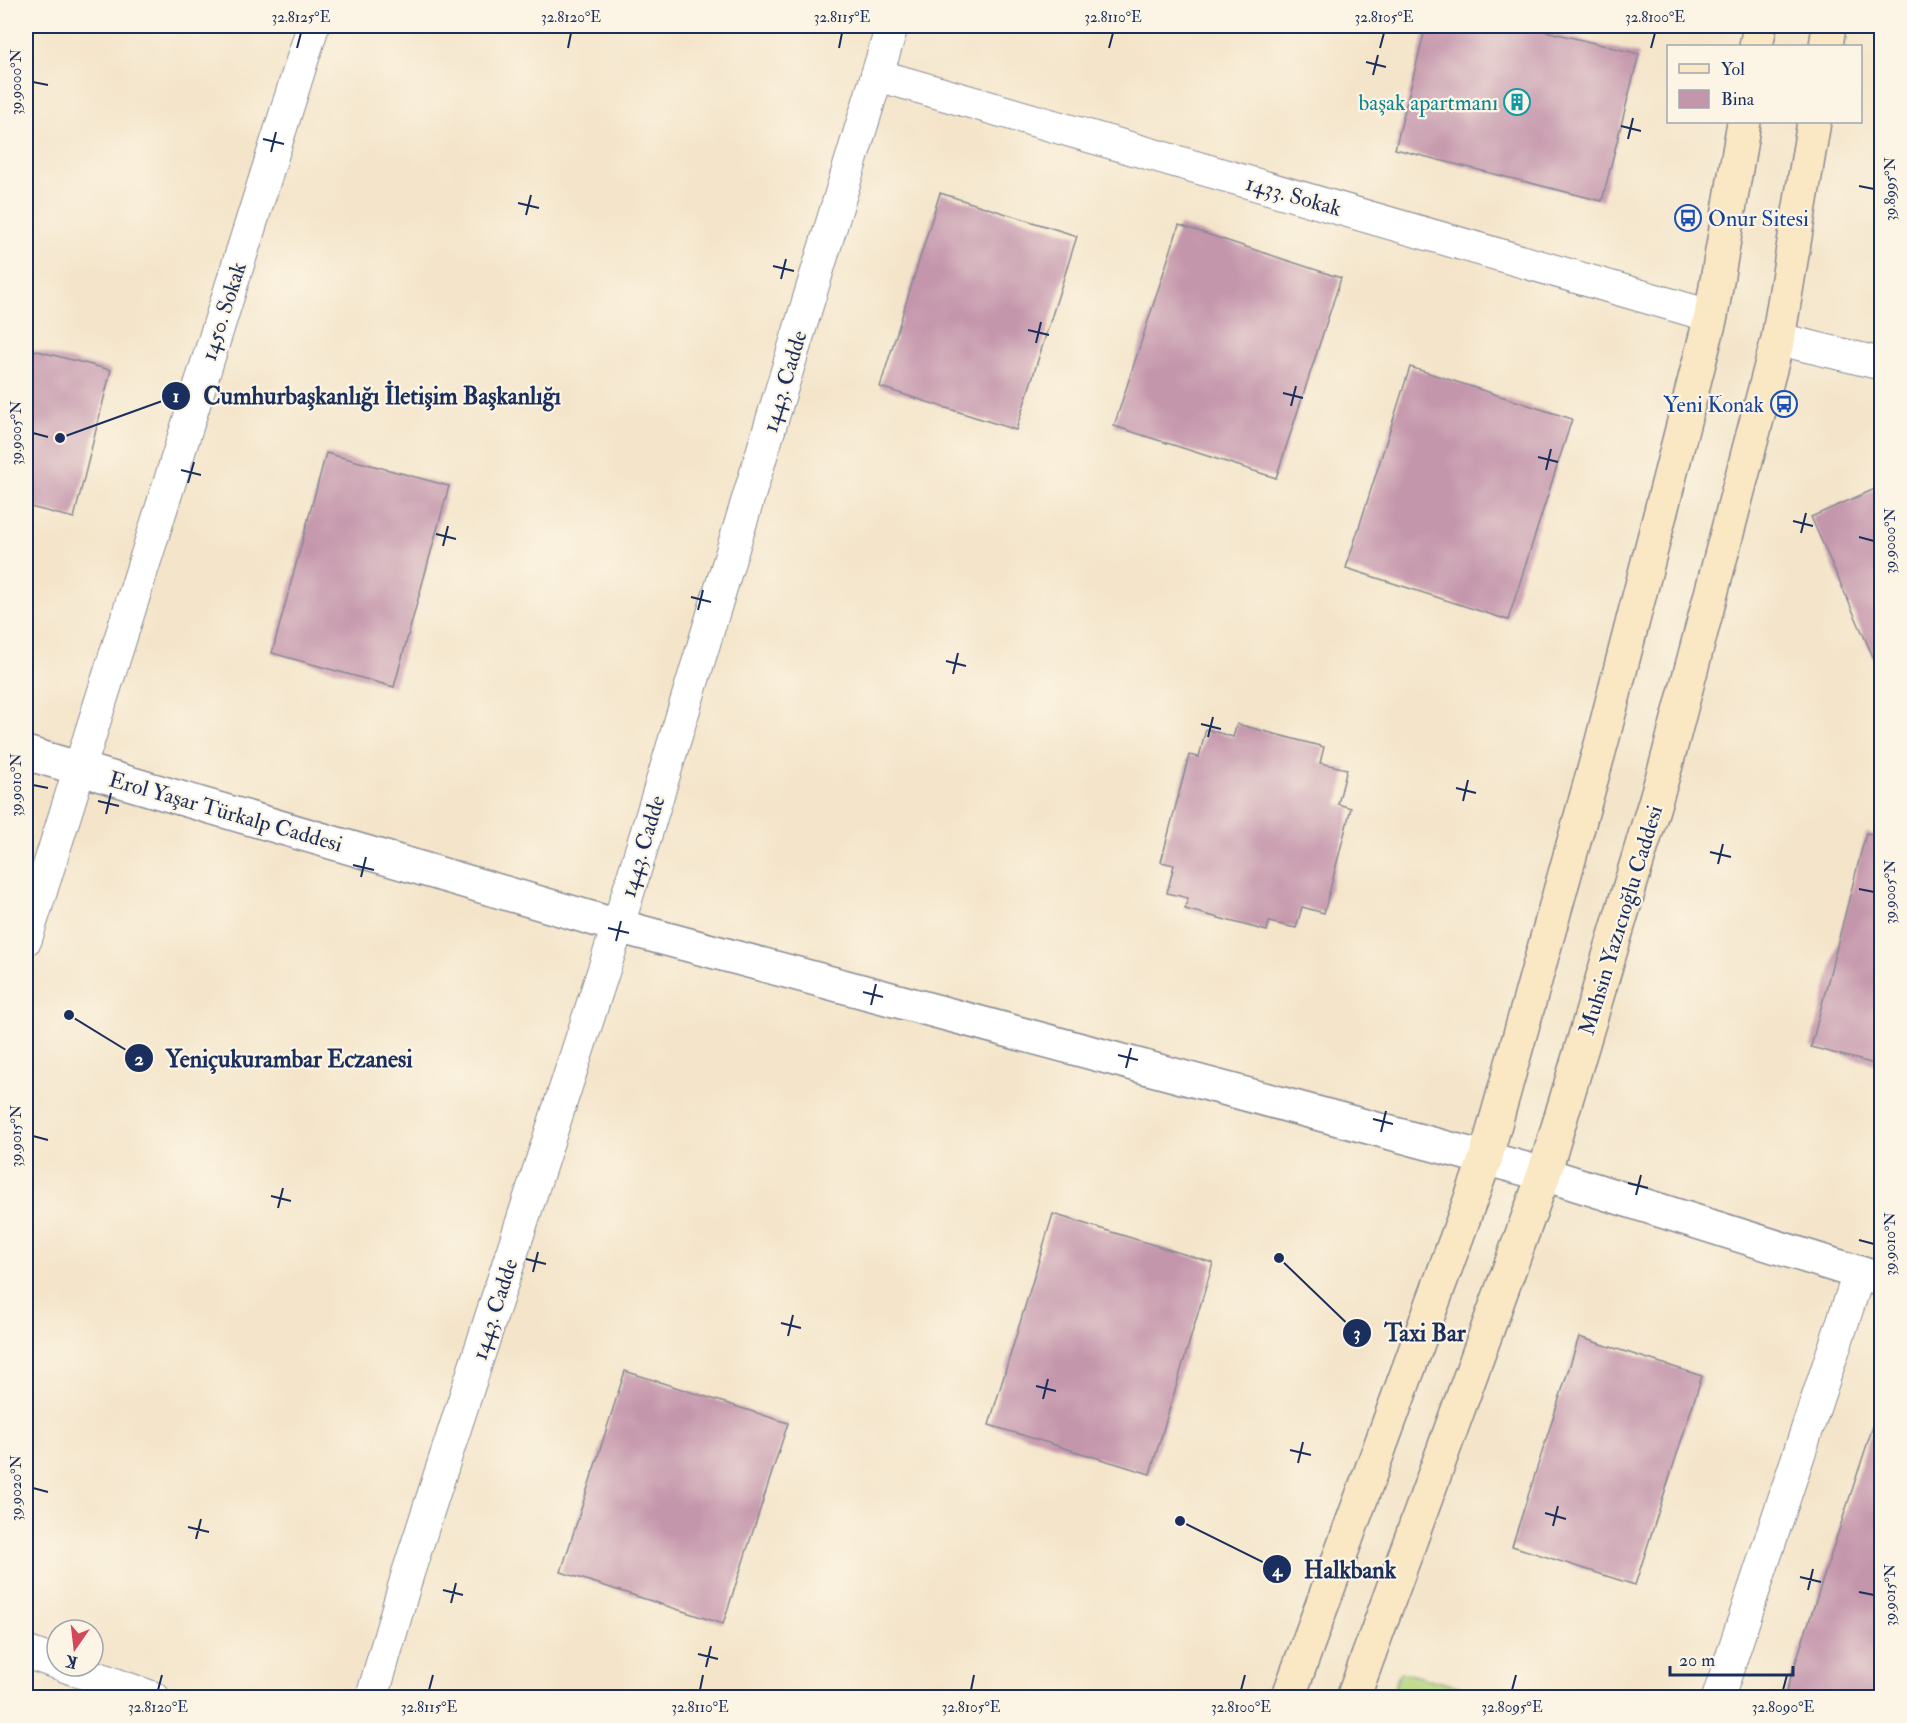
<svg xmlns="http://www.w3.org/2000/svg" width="1907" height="1723" font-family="'IM FELL Double Pica',serif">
<rect width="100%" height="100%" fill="#fcf5e5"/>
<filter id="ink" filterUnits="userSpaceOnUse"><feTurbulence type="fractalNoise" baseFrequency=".0167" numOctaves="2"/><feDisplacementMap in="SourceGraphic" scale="12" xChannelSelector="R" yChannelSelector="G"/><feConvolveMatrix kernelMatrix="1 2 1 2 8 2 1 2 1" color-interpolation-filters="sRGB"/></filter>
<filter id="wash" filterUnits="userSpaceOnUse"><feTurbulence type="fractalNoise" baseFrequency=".008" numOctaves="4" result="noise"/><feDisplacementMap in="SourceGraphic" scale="24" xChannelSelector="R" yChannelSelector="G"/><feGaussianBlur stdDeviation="1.35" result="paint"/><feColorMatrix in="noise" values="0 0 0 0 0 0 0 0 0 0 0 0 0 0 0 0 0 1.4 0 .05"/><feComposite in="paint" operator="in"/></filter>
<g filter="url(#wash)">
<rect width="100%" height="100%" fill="#f4e5ca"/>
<!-- green -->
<polygon fill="#b1d37b" stroke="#66816c" stroke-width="1.5" points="1400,1672 1502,1697 1391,1697"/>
<g id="blocks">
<!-- building -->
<g fill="#c496ac">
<polygon points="1426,26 1525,26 1639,54 1602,201 1395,149"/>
<polygon points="940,193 1077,236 1016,430 880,387"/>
<polygon points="1179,225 1341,278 1276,478 1114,426"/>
<polygon points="26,348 111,370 74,518 26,506"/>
<polygon points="1410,367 1572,419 1508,620 1346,568"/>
<polygon points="326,453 449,486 394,687 272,653"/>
<polygon points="1882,486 1882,677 1811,517"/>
<polygon points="1237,724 1324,747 1320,763 1347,769 1338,804 1351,808 1324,913 1302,907 1296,928 1269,922 1267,931 1185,909 1188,898 1167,893 1174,865 1161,862 1189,755 1199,757 1206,729 1233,737"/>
<polygon points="1866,833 1882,837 1882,1066 1811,1047"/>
<polygon points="1053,1214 1213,1263 1150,1474 989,1425"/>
<polygon points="1579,1337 1702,1376 1635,1585 1512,1546"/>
<polygon points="625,1371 788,1423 723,1624 561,1572"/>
<polygon points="1874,1423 1882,1426 1882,1698 1784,1698"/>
</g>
</g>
</g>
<g filter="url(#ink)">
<use href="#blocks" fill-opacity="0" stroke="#888a94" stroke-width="1.5"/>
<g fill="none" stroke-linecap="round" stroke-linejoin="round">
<defs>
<g id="minor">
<polyline points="877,75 1711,316"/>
<polyline points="1778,339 1882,364"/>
<polyline points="26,939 313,26"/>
<polyline points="26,1652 57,1663"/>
<polyline points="65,1666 154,1698"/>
<polyline points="372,1698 408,1573 618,926 892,26"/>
<polyline points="1718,1698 1859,1273"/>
</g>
<polyline id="tertiary" points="26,753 618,926 1544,1174 1882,1280"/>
<g id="secondary">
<polyline points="1756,46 1760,26"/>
<polyline points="1826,46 1829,26"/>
<polyline points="1288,1698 1485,1160 1602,741 1711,316 1744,122"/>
<polyline points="1353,1698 1544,1174 1666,765 1778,339 1814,122"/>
</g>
</defs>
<!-- minor casing -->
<use href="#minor" stroke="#888a94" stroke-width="34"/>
<!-- tertiary casing -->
<use href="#tertiary" stroke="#888a94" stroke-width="36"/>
<!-- secondary casing -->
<use href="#secondary" stroke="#888a94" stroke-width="36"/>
<!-- minor -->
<use href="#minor" stroke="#fff" stroke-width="32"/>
<!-- tertiary -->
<use href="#tertiary" stroke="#fff" stroke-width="33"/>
<!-- secondary -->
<use href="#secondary" stroke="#fae7c3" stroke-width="33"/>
</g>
</g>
<!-- ticks -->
<path fill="none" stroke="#1b2f5e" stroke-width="2" d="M297 48 301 33M568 48 571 33M839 48 842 33M1109 48 1113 33M1380 48 1384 33M1651 48 1655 33M1366 62 1386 67M1373 75 1378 55M33 82 48 85M1621 126 1641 131M263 139 284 144M1628 139 1633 118M271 152 276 132M1859 186 1874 189M518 203 539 208M526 215 531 195M773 266 794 271M781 279 786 259M1028 330 1049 335M1036 343 1041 322M1283 393 1303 398M1291 406 1296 386M33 433 48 437M1538 457 1558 462M181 470 201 475M1546 470 1551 449M188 483 194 462M1793 521 1813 526M1801 533 1806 513M436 534 456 539M1859 537 1874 541M443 546 448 526M691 597 711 602M698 610 703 590M946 661 966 666M953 674 958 653M1201 724 1221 729M1208 737 1213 717M33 785 48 788M1456 788 1476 793M98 801 119 806M1463 801 1468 780M106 814 111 793M1710 852 1731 857M1718 864 1723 844M353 865 374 870M361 877 366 857M1859 889 1874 892M608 928 629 933M616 941 621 921M863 992 883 997M871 1005 876 984M1118 1055 1138 1060M1126 1068 1131 1048M1373 1119 1393 1124M1381 1132 1386 1111M33 1136 48 1140M1628 1183 1648 1188M1636 1195 1641 1175M271 1196 291 1201M278 1208 283 1188M1859 1240 1874 1244M526 1259 546 1264M533 1272 538 1252M781 1323 801 1328M788 1336 793 1315M1036 1386 1056 1391M1043 1399 1048 1379M1290 1450 1311 1455M1298 1463 1303 1442M33 1488 48 1492M1545 1513 1566 1519M1553 1526 1558 1506M188 1527 209 1532M196 1539 201 1519M1800 1577 1821 1582M443 1590 463 1595M1808 1590 1813 1569M1859 1592 1874 1595M451 1603 456 1583M698 1654 718 1659M706 1667 711 1646M158 1690 162 1675M429 1690 433 1675M700 1690 703 1675M971 1690 974 1675M1241 1690 1245 1675M1512 1690 1516 1675M1783 1690 1787 1675"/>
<!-- icons -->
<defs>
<symbol id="building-ring" viewBox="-11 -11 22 22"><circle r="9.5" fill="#fcf5e5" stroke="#0f9aa8" stroke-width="1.5"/><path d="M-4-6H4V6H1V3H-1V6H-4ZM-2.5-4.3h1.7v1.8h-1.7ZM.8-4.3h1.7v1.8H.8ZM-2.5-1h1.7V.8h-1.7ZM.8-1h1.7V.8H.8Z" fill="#0f9aa8"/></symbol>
<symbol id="bus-ring" viewBox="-11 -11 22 22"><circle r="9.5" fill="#fcf5e5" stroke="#1a4fb4" stroke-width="1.5"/><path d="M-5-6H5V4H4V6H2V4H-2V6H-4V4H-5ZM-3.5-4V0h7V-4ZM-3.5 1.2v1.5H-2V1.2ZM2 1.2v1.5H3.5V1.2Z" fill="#1a4fb4"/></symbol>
</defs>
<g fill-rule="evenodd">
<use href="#building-ring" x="1502" y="87" width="30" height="30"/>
<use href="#bus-ring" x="1673" y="203" width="30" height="30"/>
<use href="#bus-ring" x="1769" y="389" width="30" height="30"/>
</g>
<g text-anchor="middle" stroke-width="4.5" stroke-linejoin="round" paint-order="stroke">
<!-- culture labels -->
<g font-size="22" fill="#0d838f" stroke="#fcf5e5" text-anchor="end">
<text x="1498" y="110">başak apartmanı</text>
</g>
<!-- street labels -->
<g font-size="22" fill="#1b2f5e" stroke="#fcf5e5">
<text transform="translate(1294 195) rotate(16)" y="8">1433. Sokak</text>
<text transform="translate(223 311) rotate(-72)" y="8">1450. Sokak</text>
<text transform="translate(784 381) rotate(-73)" y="8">1443. Cadde</text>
<text transform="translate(226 811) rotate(16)" y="8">Erol Yaşar Türkalp Caddesi</text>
<text transform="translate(642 846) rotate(-73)" y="8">1443. Cadde</text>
<text transform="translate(1620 920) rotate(-73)" y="8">Muhsin Yazıcıoğlu Caddesi</text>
<text transform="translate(494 1309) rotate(-72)" y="8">1443. Cadde</text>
</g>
<!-- transit labels -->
<g font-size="22" fill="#164399" stroke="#fcf5e5" text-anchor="start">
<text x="1708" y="226">Onur Sitesi</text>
<text x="1764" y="412" text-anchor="end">Yeni Konak</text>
</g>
</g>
<!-- callouts -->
<path fill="none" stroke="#1b2f5e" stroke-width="2" d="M60 438L176 396M69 1015L139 1058M1279 1258L1357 1333M1180 1521L1277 1569"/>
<g fill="#1b2f5e" stroke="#fcf5e5" stroke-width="2">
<circle cx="60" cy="438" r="6"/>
<circle cx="69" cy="1015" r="6"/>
<circle cx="1279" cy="1258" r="6"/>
<circle cx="1180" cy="1521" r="6"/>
<circle cx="176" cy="396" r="15"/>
<circle cx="139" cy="1058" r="15"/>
<circle cx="1357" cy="1333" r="15"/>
<circle cx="1277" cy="1569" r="15"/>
</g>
<g font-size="18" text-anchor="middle" font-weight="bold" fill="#fff">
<text x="176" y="402">1</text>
<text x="139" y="1065">2</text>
<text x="1357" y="1339">3</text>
<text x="1277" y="1576">4</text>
</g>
<g font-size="24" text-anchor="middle" font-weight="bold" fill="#1b2f5e" stroke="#fcf5e5" stroke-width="4.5" stroke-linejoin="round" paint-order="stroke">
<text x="382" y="404">Cumhurbaşkanlığı İletişim Başkanlığı</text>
<text x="289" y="1067">Yeniçukurambar Eczanesi</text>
<text x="1425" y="1341">Taxi Bar</text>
<text x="1350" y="1578">Halkbank</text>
</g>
<!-- margin -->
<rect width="1907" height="1723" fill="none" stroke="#fcf5e5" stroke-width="66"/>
<!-- legend -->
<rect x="1667" y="45" width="195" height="78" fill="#fcf5e5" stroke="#a2a6af" stroke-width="1.5"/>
<rect x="1679" y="64" width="30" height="9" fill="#fae7c3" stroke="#a2a6af" stroke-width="1.5"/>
<text x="1721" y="75" font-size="18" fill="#1b2f5e">Yol</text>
<rect x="1679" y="90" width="30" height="18" fill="#c496ac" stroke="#a2a6af" stroke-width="1.5"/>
<text x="1721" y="105" font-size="18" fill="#1b2f5e">Bina</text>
<!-- north arrow -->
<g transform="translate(75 1648) rotate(194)"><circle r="28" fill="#fcf5e5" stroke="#a2a6af" stroke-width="1.5"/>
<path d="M0-4.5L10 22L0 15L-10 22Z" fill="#d1495b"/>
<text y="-9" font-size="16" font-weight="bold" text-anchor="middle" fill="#1b2f5e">K</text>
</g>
<!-- scale -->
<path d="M1670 1666v9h123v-9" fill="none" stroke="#1b2f5e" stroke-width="3"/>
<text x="1679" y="1666" font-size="18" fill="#1b2f5e" stroke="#fcf5e5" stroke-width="4.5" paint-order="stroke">20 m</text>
<rect x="33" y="33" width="1841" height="1657" fill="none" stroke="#1b2f5e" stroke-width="2"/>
<g font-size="15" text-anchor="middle" fill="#1b2f5e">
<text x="301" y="22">32.8125°E</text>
<text x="571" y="22">32.8120°E</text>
<text x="842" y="22">32.8115°E</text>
<text x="1113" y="22">32.8110°E</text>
<text x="1384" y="22">32.8105°E</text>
<text x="1655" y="22">32.8100°E</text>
<text transform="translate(16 82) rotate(-90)" y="5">39.9000°N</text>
<text transform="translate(1890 189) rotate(-90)" y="5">39.8995°N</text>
<text transform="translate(16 433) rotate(-90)" y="5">39.9005°N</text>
<text transform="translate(1890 541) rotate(-90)" y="5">39.9000°N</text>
<text transform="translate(16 785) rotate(-90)" y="5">39.9010°N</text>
<text transform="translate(1890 892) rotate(-90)" y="5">39.9005°N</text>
<text transform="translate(16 1136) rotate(-90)" y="5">39.9015°N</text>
<text transform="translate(1890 1244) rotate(-90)" y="5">39.9010°N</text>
<text transform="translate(16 1488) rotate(-90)" y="5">39.9020°N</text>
<text transform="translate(1890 1595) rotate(-90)" y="5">39.9015°N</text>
<text x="158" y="1712">32.8120°E</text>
<text x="429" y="1712">32.8115°E</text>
<text x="700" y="1712">32.8110°E</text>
<text x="971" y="1712">32.8105°E</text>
<text x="1241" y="1712">32.8100°E</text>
<text x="1512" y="1712">32.8095°E</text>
<text x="1783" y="1712">32.8090°E</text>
</g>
</svg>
